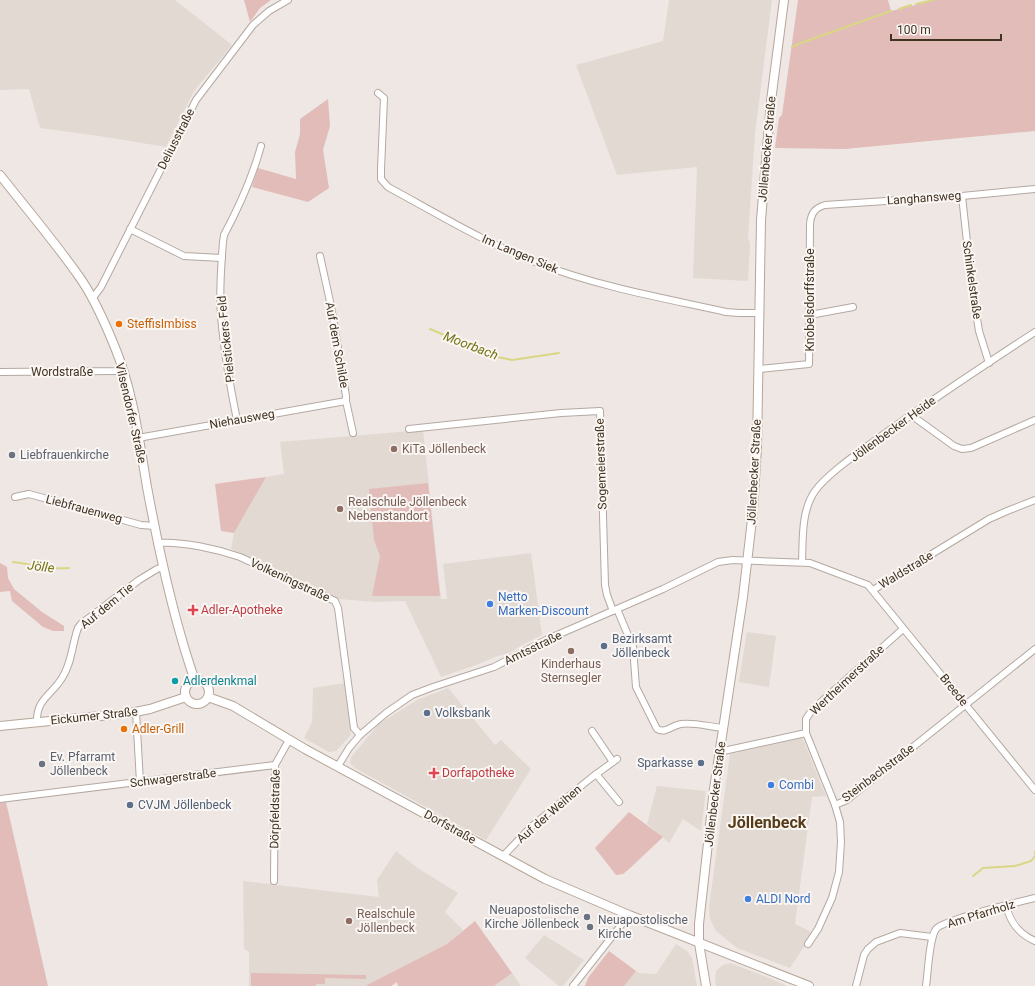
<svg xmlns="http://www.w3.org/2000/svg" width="1035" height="986" font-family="Roboto,sans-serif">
<rect width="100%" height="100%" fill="#eee7e3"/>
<!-- built -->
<g fill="#e2d9d3">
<polygon points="0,0 175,0 232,45 194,91 166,147 99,136 40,128 29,89 0,90"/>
<polygon points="669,0 772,0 755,134 748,237 750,244 748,281 693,278 697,167 617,175 576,65 663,41"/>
<polygon points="423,430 441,599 447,599 443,564 531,553 542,635 520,646 509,653 495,657 476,665 441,677 405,601 375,602 339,599 231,549 234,533 266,477 284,474 280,442"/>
<polygon points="747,632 776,636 769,687 739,682"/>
<polygon points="345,683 351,722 351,735 336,751 329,752 304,738 312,722 313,688"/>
<polygon points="448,688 495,745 501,740 531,769 486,840 355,768 350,763 351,757 379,724 417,700"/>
<polygon points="800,738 803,739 826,796 812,797 795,924 813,933 790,968 737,948 716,931 710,919 709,907 730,754"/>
<polygon points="657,786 706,791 701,831 683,819 669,843 663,837 647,824"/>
<polygon points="396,851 419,869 458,893 445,912 463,930 447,944 365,986 249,986 249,952 244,949 243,881 379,897 377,880"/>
<polygon points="544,935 584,960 563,986 559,986 525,958"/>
<polygon points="676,944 687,951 692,958 697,986 624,986 636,971 639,973 656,974"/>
<polygon points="730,963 769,978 787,986 716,986 715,978 716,971 723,965"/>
<polygon points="512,973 521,986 494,986"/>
</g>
<!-- green -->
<g fill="#e2bcb9">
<polygon points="244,0 271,0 260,8 250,22"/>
<polygon points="798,0 888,0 891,11 935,0 1035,0 1035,131 845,149 775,148 779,118 782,115"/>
<polygon points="328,99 330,126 323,150 329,188 308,202 252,187 258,168 296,179 295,152 300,134 300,119"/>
<polygon points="266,477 234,533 221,531 215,484"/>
<polygon points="428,483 440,596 372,596 380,556 374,540 369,489"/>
<polygon points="0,563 7,567 8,578 14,589 42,612 64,626 64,631 53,631 43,627 12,601 10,591 0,592"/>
<polygon points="6,802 48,986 0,986 0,803"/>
<polygon points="629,812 663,837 628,870 623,874 616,875 595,848"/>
<polygon points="475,921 512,973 494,986 398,986 397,982 391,986 365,986 447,944"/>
<polygon points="609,951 636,971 624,986 585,986 588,978"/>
<polygon points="251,973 366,975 366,979 325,978 325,984 316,984 316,986 251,986"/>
</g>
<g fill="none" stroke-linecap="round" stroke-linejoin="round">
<!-- stream -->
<g stroke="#dad784" stroke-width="2">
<polyline points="916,4 933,0"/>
<polyline points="899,9 911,5"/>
<polyline points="792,47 801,43 891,11"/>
<polyline points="430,329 497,357 512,360 559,353"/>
<path d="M13 562C32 564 50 570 69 568"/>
<polyline points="1035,852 1035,854"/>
<polyline points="973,876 983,868 1015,866 1031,861 1035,856"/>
</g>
<defs>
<g id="street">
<path d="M378 93 384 98 381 169V179L388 187C438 214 487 244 540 264 600 287 663 298 726 312L739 313H759"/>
<polyline points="962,196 972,288 979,331 989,363"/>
<polyline points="130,229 184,256 222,258"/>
<polyline points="320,256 331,306 346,396 346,401 353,433"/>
<polyline points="92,299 101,287 196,100 253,25 269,11 288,0"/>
<polyline points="810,315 853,307"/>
<path d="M759 369 809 364 810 224C811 213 815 208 825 205L962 196 1035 189"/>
<polyline points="0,372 116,371 123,369"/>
<polyline points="911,415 954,446 962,449 971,448 1035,420"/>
<path d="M237 420C230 386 224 351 221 316 219 291 221 266 223 242L224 235C240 205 252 179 261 146"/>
<polyline points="409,429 561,413 600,411 605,585 607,595 613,611"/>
<polyline points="138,438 346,401"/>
<polyline points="15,497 29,494 141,525 155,526"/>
<path d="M157 543C182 541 217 549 240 557L335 601 338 608 354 728 360 735"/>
<path d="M802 562C803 539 801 511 815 491 828 473 861 451 880 437 930 401 983 366 1035 332"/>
<polyline points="873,590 989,519 1007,511 1035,500"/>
<path d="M617 609 633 647 636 687 657 729C666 734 672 725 681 724 693 722 711 727 723 728"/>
<polyline points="136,712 140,782"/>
<path d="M37 722C36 699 52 695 62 678 72 663 72 644 78 628L81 624 139 580 157 569 163 567"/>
<polyline points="592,731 613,762"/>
<polyline points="719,752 806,733"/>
<polyline points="338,766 349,748 360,735 386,713 412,695 433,687 494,667 548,639 663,589 718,562 733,560 810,563 868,585 1035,790"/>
<polyline points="596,774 619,802"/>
<polyline points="0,799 275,765"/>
<polyline points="835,805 847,800 1035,649"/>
<polyline points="503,856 532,826 591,778 617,759"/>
<polyline points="274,881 275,765 289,740"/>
<path d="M1006 905C1010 923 1019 934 1035 941"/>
<polyline points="808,944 818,929 832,898 839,872 841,842 840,822 835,805 806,733 806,719 812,710 903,629"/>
<polyline points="573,986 629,915"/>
<polyline points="856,986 864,955 868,949 876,942 900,933 932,937"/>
<path d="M926 986C928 973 929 939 936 929 944 919 1019 902 1035 898"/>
</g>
<g id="secondary">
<path d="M0 175C26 208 54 241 78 275 92 294 105 323 114 345 133 390 139 440 147 487 159 552 173 618 195 681"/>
<circle cx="197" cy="692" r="12"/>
<polyline points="208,697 233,706 305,749 545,879 629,915 809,986"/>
<polyline points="0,726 130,713 150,709 186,697"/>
<polyline points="706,986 699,943 699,924 714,789 743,597 753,511 757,447 761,220 771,101 784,0"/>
</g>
</defs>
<!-- street casing -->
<use href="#street" stroke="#b4a9a1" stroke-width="8"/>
<!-- secondary casing -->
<use href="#secondary" stroke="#b6a699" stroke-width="10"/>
<!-- street -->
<use href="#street" stroke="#fff" stroke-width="6"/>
<!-- secondary -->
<use href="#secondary" stroke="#fff" stroke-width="8"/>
</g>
<!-- markers -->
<g fill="#e8710a" stroke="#faf6f4" stroke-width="1.5">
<circle cx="119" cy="324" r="4"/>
<circle cx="124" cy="729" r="4"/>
</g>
<g fill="#8d6e63" stroke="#faf6f4" stroke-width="1.5">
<circle cx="394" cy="449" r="4"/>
<circle cx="340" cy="509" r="4"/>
<circle cx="571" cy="651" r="4"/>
<circle cx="349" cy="921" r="4"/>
</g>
<g fill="#6b7280" stroke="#faf6f4" stroke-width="1.5">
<circle cx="12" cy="455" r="4"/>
<circle cx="42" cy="764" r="4"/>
<circle cx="587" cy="917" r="4"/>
<circle cx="590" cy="927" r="4"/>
</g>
<g fill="#3f7fe0" stroke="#faf6f4" stroke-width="1.5">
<circle cx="490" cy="604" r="4"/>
<circle cx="771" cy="785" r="4"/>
<circle cx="748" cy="899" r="4"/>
</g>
<g fill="#e0444e" stroke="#faf6f4" stroke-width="1.5">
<path d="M191 604h4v4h4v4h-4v4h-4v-4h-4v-4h4z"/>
<path d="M432 767h4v4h4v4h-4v4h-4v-4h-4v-4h4z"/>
</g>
<g fill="#5c6f8a" stroke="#faf6f4" stroke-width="1.5">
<circle cx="604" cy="646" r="4"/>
<circle cx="427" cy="713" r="4"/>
<circle cx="701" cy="763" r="4"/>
<circle cx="130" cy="805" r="4"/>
</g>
<circle fill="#0f9aa8" stroke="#faf6f4" stroke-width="1.5" cx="175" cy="681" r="4"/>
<g text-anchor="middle" stroke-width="4" stroke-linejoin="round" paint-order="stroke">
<!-- street labels -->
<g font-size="12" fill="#423220" stroke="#faf6f4">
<text transform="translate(176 139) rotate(-63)" y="4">Deliusstraße</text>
<text transform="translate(767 149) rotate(-85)" y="4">Jöllenbecker Straße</text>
<text transform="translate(924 198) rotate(-4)" y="4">Langhansweg</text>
<text transform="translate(520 254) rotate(23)" y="4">Im Langen Siek</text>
<text transform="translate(972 280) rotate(82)" y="4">Schinkelstraße</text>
<text transform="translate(810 300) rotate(-90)" y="4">Knobelsdorffstraße</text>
<text transform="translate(226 339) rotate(-96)" y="4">Pielstickers Feld</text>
<text transform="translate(337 345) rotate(80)" y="4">Auf dem Schilde</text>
<text x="62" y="376">Wordstraße</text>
<text transform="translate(131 413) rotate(77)" y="4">Vilsendorfer Straße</text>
<text transform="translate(242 419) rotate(-10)" y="4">Niehausweg</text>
<text transform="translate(893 429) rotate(-36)" y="4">Jöllenbecker Heide</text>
<text transform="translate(601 464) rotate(-92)" y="4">Sogemeierstraße</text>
<text transform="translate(754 472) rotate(-87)" y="4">Jöllenbecker Straße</text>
<text transform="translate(84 509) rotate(15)" y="4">Liebfrauenweg</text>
<text transform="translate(906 570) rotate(-31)" y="4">Waldstraße</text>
<text transform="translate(290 580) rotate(25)" y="4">Volkeningstraße</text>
<text transform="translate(107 606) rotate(-39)" y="4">Auf dem Tie</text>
<text transform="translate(533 648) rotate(-26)" y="4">Amtsstraße</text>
<text transform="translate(847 680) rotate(-43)" y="4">Wertheimerstraße</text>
<text transform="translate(954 690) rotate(51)" y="4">Breede</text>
<text transform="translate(94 716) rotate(-6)" y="4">Eickumer Straße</text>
<text transform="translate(878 773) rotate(-37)" y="4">Steinbachstraße</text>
<text transform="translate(173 778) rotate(-7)" y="4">Schwagerstraße</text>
<text transform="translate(715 794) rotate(-83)" y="4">Jöllenbecker Straße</text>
<text transform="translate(275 809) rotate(-89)" y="4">Dörpfeldstraße</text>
<text transform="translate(549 814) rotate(-41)" y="4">Auf der Weihen</text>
<text transform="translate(450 827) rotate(29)" y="4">Dorfstraße</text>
<text transform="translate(981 914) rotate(-17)" y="4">Am Pfarrholz</text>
</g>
<!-- food labels -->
<g font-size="12" fill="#c56008" stroke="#faf6f4" text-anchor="start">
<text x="127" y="328">SteffisImbiss</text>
<text x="132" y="733">Adler-Grill</text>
</g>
<!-- education labels -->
<g font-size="12" fill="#785e54" stroke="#faf6f4" text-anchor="start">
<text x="402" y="453">KiTa Jöllenbeck</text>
<text x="348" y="506">Realschule Jöllenbeck<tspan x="348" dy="14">Nebenstandort</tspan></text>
<text x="571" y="668" text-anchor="middle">Kinderhaus<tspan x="571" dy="14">Sternsegler</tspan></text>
<text x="357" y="918">Realschule<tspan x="357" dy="14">Jöllenbeck</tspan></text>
</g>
<!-- worship labels -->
<g font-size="12" fill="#5b616d" stroke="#faf6f4" text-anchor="start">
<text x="20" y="459">Liebfrauenkirche</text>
<text x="50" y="761">Ev. Pfarramt<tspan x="50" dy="14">Jöllenbeck</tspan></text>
<text x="579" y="914" text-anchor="end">Neuapostolische<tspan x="579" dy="14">Kirche Jöllenbeck</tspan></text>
<text x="598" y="924">Neuapostolische<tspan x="598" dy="14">Kirche</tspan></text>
</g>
<!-- shop labels -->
<g font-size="12" fill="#366cbe" stroke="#faf6f4" text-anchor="start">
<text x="498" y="601">Netto<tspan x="498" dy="14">Marken-Discount</tspan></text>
<text x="779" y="789">Combi</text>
<text x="756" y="903">ALDI Nord</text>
</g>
<!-- health labels -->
<g font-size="12" fill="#be3a42" stroke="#faf6f4" text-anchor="start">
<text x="201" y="614">Adler-Apotheke</text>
<text x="442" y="777">Dorfapotheke</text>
</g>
<!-- service labels -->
<g font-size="12" fill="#4e5e75" stroke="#faf6f4" text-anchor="start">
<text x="612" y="643">Bezirksamt<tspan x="612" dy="14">Jöllenbeck</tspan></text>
<text x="435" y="717">Volksbank</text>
<text x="693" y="767" text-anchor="end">Sparkasse</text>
<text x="138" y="809">CVJM Jöllenbeck</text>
</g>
<!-- culture labels -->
<g font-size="12" fill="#0d838f" stroke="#faf6f4" text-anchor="start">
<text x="183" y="685">Adlerdenkmal</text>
</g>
<!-- water labels -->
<g font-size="13" font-style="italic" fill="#747312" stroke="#faf6f4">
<text transform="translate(471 345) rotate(21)" y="5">Moorbach</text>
<text transform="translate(41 566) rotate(7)" y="5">Jölle</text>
</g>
<!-- district labels -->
<g font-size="16" font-weight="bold" fill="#573c19" stroke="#faf6f4">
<text x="767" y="828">Jöllenbeck</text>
</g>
</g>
<!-- scale -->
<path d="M891 34v6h110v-6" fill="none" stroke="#423220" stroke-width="2"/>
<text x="897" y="34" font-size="12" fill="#423220" stroke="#faf6f4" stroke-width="3" paint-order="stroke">100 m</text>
</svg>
